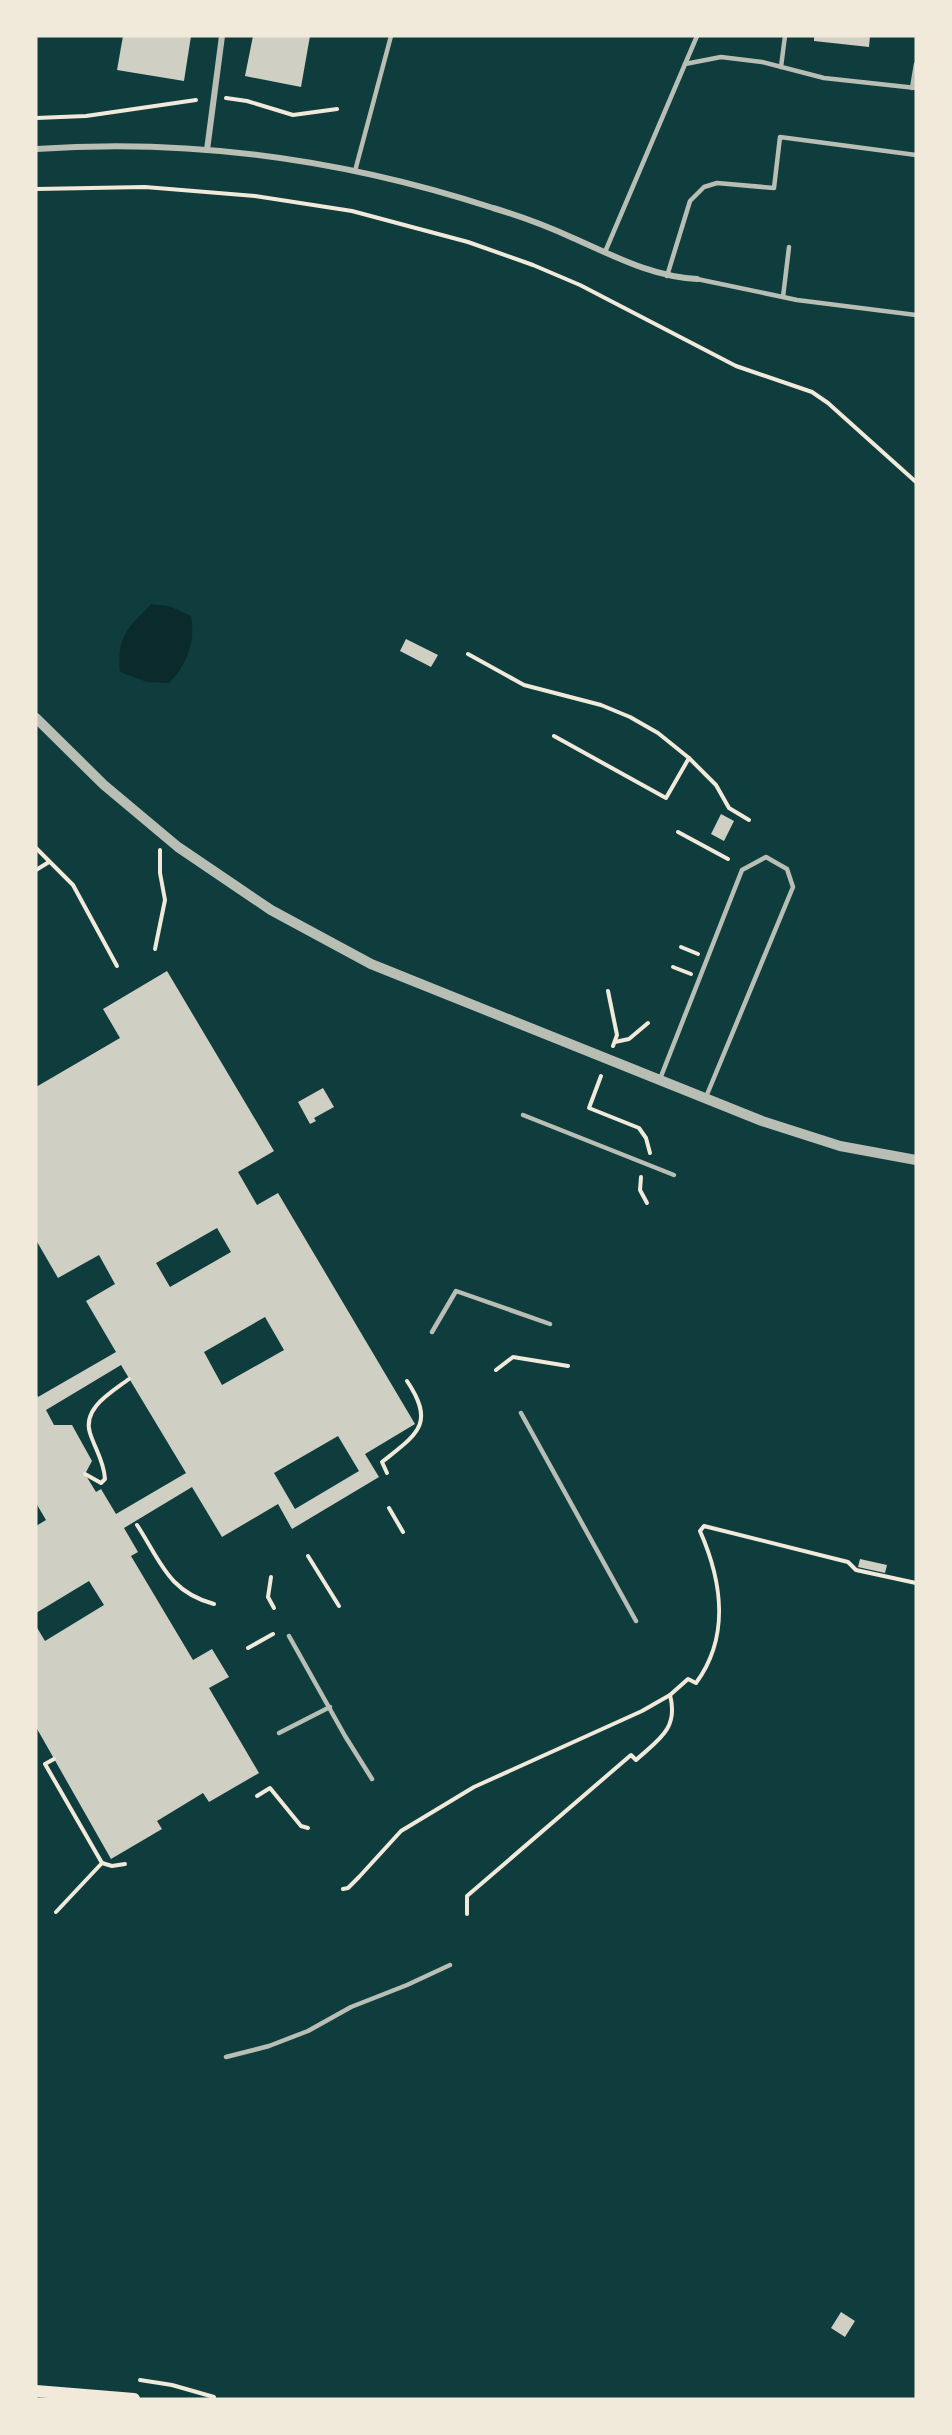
<svg xmlns="http://www.w3.org/2000/svg" width="952" height="2435" font-family="'Alegreya Sans',sans-serif">
<rect width="100%" height="100%" fill="#0f3d3e"/>
<!-- water -->
<path fill="#0a2a2b" d="M151 604 169 606 191 616C196 641 187 665 169 683L147 682 120 672C117 636 127 629 151 604Z"/>
<!-- building -->
<g fill="#cfcfc3" fill-rule="evenodd">
<polygon points="123,36 191,36 184,81 117,70"/>
<polygon points="253,36 310,36 301,87 245,76"/>
<polygon points="814,36 870,36 869,47 814,41"/>
<polygon points="406,639 438,655 431,667 400,651"/>
<polygon points="721,814 734,821 724,841 711,834"/>
<path d="M167 971 274 1151 238 1172 257 1205 278 1193 415 1424 365 1454 379 1477 292 1529 278 1504 222 1537 192 1487 124 1528 138 1552 131 1556 193 1660 212 1649 229 1677 209 1688 259 1773 209 1802 203 1793 157 1821 162 1829 111 1859 36 1727V1626L45 1641 104 1605 89 1581 36 1613V1526L46 1520 36 1503V1393L38 1397 116 1352 86 1301 115 1284 99 1255 58 1278 36 1240V1087L120 1038 103 1009ZM217 1228 231 1252 170 1287 156 1263ZM265 1317 284 1350 222 1385 204 1352ZM121 1365 186 1473 116 1514 101 1489 96 1492 85 1474 92 1461 72 1425H54L46 1410ZM338 1436 359 1471 295 1509 274 1473Z"/>
<polygon points="323,1088 334,1107 314,1118 316,1121 310,1124 298,1102"/>
<polygon points="860,1559 887,1565 885,1573 858,1567"/>
<polygon points="841,2312 855,2321 845,2337 831,2328"/>
</g>
<g fill="none" stroke-linecap="round" stroke-linejoin="round">
<!-- path -->
<g stroke="#f1e9da" stroke-width="4">
<polyline points="226,98 247,101 293,115 337,109"/>
<polyline points="36,118 86,116 196,100"/>
<polyline points="36,189 145,187 255,196 352,211 468,242 533,265 580,285 736,366 812,392 828,403 916,482"/>
<polyline points="468,654 524,685 601,705 630,717 658,733 689,758 716,785 729,808 749,820"/>
<polyline points="554,736 666,798 689,758"/>
<polyline points="678,832 728,859"/>
<polyline points="36,848 73,885 117,966"/>
<polyline points="36,870 49,862"/>
<polyline points="681,947 698,954"/>
<polyline points="155,949 165,900 160,873 160,850"/>
<polyline points="673,967 691,974"/>
<polyline points="608,991 617,1035 613,1046"/>
<polyline points="615,1042 629,1039 648,1023"/>
<polyline points="601,1076 589,1108 639,1128 646,1138 650,1153"/>
<polyline points="641,1177 640,1190 647,1203"/>
<polyline points="496,1370 513,1357 568,1366"/>
<path d="M387 1473 382 1462C417 1434 436 1424 407 1381"/>
<path d="M85 1474 101 1483 105 1479C104 1461 95 1449 90 1433 82 1408 112 1392 129 1379"/>
<polyline points="389,1508 403,1532"/>
<path d="M137 1525C160 1560 168 1592 214 1604"/>
<polyline points="308,1556 339,1606"/>
<polyline points="271,1577 268,1597 274,1608"/>
<polyline points="248,1648 273,1634"/>
<polyline points="54,1759 45,1764 102,1863 56,1912"/>
<polyline points="257,1796 270,1788 301,1826 308,1828"/>
<polyline points="102,1863 112,1866 125,1864"/>
<path d="M343 1889 348 1888 359 1877 401 1831 474 1787 642 1711 670 1695 688 1679 696 1683C730 1637 722 1581 700 1531L704 1526 848 1562 856 1570 916 1583"/>
<path d="M467 1914V1896L631 1755 636 1760C658 1740 679 1729 670 1695"/>
<polyline points="140,2380 172,2385 214,2397"/>
</g>
<!-- service -->
<g stroke="#b8beb3" stroke-width="4.5">
<polyline points="685,64 721,57 762,62 824,78 916,88"/>
<polyline points="781,67 785,36"/>
<polyline points="912,88 916,64"/>
<polyline points="355,171 391,36"/>
<polyline points="605,252 697,36"/>
<polyline points="667,276 690,201 704,187 717,183 774,188 780,137 916,155"/>
<polyline points="697,279 797,300 916,315"/>
<polyline points="783,297 789,247"/>
<polyline points="660,1079 742,870 766,857 787,869 793,887 706,1097"/>
<polyline points="523,1115 674,1175"/>
<polyline points="432,1332 456,1291 550,1324"/>
<polyline points="521,1413 636,1621"/>
<polyline points="289,1636 345,1736 372,1779"/>
<polyline points="279,1733 330,1707"/>
<polyline points="226,2057 269,2046 308,2031 351,2007 407,1985 450,1965"/>
</g>
<!-- minor -->
<g stroke="#b8beb3" stroke-width="6">
<path d="M36 149C191 138 346 160 493 208 520 216 547 226 573 238 614 256 653 277 697 279"/>
<polyline points="207,150 222,36"/>
</g>
<!-- tertiary -->
<polyline stroke="#b8beb3" stroke-width="10" points="36,718 104,785 178,847 271,910 371,964 762,1121 840,1146 916,1160"/>
<!-- secondary -->
<polyline stroke="#f1e9da" stroke-width="12" points="36,2391 134,2399"/>
</g>
<!-- border -->
<rect width="952" height="2435" fill="none" stroke="#f1e9da" stroke-width="75"/>
</svg>
